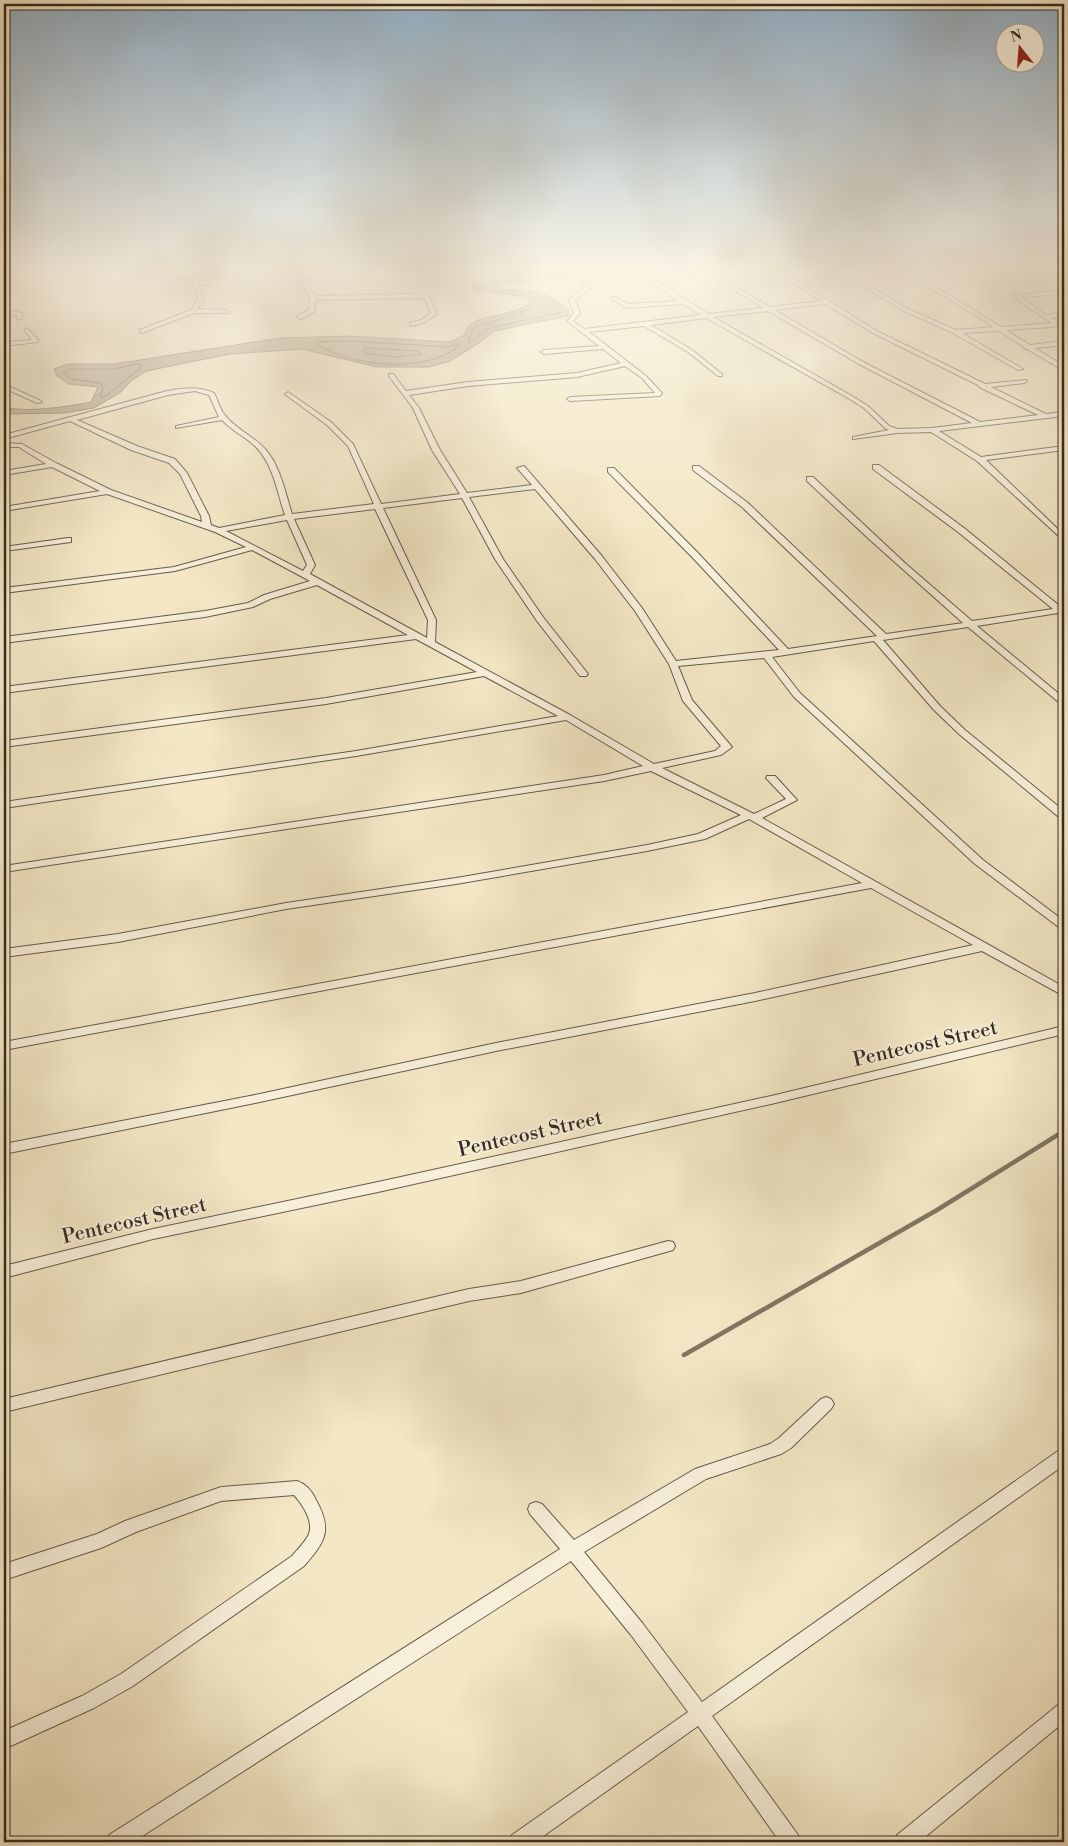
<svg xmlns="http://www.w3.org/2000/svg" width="1068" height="1846" font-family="'Libre Bodoni',serif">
<rect width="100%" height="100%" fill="#f3e7c5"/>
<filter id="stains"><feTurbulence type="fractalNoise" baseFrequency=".004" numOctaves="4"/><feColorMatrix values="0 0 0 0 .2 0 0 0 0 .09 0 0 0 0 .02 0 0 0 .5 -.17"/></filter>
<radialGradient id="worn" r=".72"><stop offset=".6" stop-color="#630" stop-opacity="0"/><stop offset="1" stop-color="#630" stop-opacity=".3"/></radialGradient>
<!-- water -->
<path fill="#b3a78e" stroke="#817663" d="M544 273H578V276L502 283 495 288C501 292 507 290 514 290 541 291 548 294 569 310L568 316 494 331 482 341 450 361 429 367H376L303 349 230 354 146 371 131 381 121 392 94 408 64 413 4 414V406C20 414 73 406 91 402L98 387 69 384 57 376 54 369 68 364H114L280 338 351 336 449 342 464 335 469 325 478 320 517 310 530 304 529 300C519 294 489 293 475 291L472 288 474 285Z"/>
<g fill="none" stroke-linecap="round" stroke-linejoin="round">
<!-- shore -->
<g stroke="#746a58" stroke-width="1">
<polygon points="536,297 548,300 560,310 560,313 492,327 470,342 468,341 473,328 531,309"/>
<path d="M351 341 448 347 458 344 460 346C423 374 356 367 317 345L319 342Z"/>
<polygon points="366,348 418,351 421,354 394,357 364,353 363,350"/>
<polygon points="137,364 141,365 141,368 103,398 100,396 103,388 100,383 71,379 63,373 69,369 114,369"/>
</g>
<!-- stream -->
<polyline stroke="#817663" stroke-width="4.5" points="684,1355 937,1210 1064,1131"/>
<defs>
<g id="minor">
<polygon points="114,273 132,273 195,281 303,276 308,273 315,273 305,282 315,296 415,294 429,297 437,314 425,322 412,326 410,325 410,323 421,320 431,313 425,299 415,298 316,300 314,312 300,319 297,317 298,316 309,310 310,298 299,282 300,280 198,285 204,299 197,309 226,310 229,312 228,313 194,313 142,333 140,332 140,330 191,310 198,299 193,284"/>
<path d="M638 273H645L708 314 763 308 706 273H713L770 307 821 301 777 273H784L877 331 985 384 1026 380 1027 381 1024 383 991 387 1046 414 1064 412V416L939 431 981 457 1064 446V450L986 460 1064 535V541L977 461 931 432 897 433 853 439V437L889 430 885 428 864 408 848 398 706 318 651 325 692 350 722 374V376H718L688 352 644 326 589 332 646 376 662 393 660 396 570 401 567 399 570 397 655 393 642 378 625 366 577 377 468 386 409 395 419 408 440 450 467 493 532 485 517 468 524 466 601 555 642 608 676 661 779 650 692 557 608 472V468H614L698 553 788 649 877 636 742 507 693 470V466H699L748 503 886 634 963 623 869 539 807 481V477H813L906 564 972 621 1053 609 958 532 873 469V465H879L964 528 1062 608H1064V617L1058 613 977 626 1064 698V705L1061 704 968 627 883 640 940 706 965 730 1064 811V819L1060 818 959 734 934 710 874 641 772 657 800 693 983 860 1064 921V929L1060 928 975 864 794 697 764 658 678 666 692 700 732 747 721 755 662 768 754 814 786 799 766 778 767 776H775L797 800 762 818 1064 987V996L982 951 755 1001 496 1051 255 1103 4 1154V1144L255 1095 496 1043 755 993 973 945 871 888 4 1050V1042L862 883 749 819 705 839 647 851 456 884 286 909 118 942 4 957V949L118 934 286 903 456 878 647 845 698 834 741 815 651 771 604 781 4 872V866L604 775 643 766 566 720 356 756 4 808V802L356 751 558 716 484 676 326 704 4 747V741L326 698 477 672 416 639 4 693V687L408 635 317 585 270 599 253 607 205 617 4 643V637L205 611 248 603 264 595 310 581 252 550 175 571 4 593V588L174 567 246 547 215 532 107 494 4 511V507L100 491 52 467 4 475V471L46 464 19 447H4V443L22 444 56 463 111 490 202 522 201 516 180 474 169 463 131 450 70 421 4 439V435L167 391C184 388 198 386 214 393 218 400 219 407 224 414 235 429 254 436 266 450 281 468 285 492 292 514L374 504 348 446 327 425 286 395 285 394 288 392 331 422 353 444 381 504 460 494 432 450 413 408 389 376V374H393L406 391 468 382 577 373 621 363 603 349 544 354 541 352 544 350 599 346 567 321 574 313 569 300 585 288 581 280 584 278 591 288 575 300 580 313 573 321 584 329 701 315 683 304 627 308 611 299V297H615L628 304 678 301ZM825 304 873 333 978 385 979 387 1038 415 980 422 863 362 775 310ZM768 311 859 364 972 423 932 428 898 429 889 426 868 406 852 396 713 317ZM195 391 209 395 219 417 176 426V428L222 420C232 431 246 437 256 447 274 466 277 492 285 515L219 528 211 525 209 516 187 473 175 459 137 446 77 420 168 395ZM535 489 595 559 635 611 669 664 683 701 721 746 715 751 654 764 570 715 435 642 436 620 383 508 462 498 495 559 537 621 580 676H586L588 674 543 617 503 559 469 497ZM375 509 428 620 427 638 310 574 315 565 294 519ZM287 520 307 565 303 571 226 531Z"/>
<polygon points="842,273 849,273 906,308 956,330 994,327 949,299 901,273 909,273 953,297 1001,327 1052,323 1012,296 1064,290 1064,294 1021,297 1046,315 1064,312 1064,316 1051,318 1058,322 1058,324 1053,327 1006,330 1030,345 1064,341 1064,345 1035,348 1064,366 1064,371 1027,349 1024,348 1023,346 999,331 962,333 1023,369 1018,370 953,333 902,310"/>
<polygon points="4,310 22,313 22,318 19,320 16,318 17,315 4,314"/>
<polygon points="27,328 38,340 38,342 4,346 4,342 32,340 24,330"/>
<polygon points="4,384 41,401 42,402 37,403 4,388"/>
<polygon points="68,538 71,538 71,542 4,551 4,547"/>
<polygon points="1064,1026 1064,1034 771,1104 378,1192 153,1239 4,1278 4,1266 153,1229 378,1182 771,1096"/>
<polygon points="668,1241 673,1242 675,1246 673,1250 521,1293 469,1301 4,1412 4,1399 469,1289 521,1281"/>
<polygon points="826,1397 831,1399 834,1404 831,1409 791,1448 781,1454 706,1479 584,1552 643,1624 702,1702 1058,1451 1064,1449 1064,1465 712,1716 798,1835 801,1842 780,1842 698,1726 535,1842 509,1842 512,1835 688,1712 631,1635 571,1561 133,1842 106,1842 109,1835 560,1549 530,1514 528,1509 530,1504 536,1502 542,1504 574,1540 695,1469 770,1444 779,1438 821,1399"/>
<path d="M297 1481C306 1484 312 1491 316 1500 333 1530 325 1542 304 1566L133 1686 94 1708 4 1749V1731L82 1696 121 1674 292 1556C297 1550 304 1543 308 1536 315 1523 303 1505 294 1495L221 1501 136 1532 101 1548 4 1580V1564L97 1534 125 1521 221 1487Z"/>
<polygon points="1064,1702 1064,1722 919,1842 894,1842 897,1835 1058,1705"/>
</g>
</defs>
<!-- minor casing -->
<use href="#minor" stroke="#655b4b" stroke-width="2"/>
<!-- minor -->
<use href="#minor" fill="#f7efd9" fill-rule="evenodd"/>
</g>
<!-- sky -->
<linearGradient id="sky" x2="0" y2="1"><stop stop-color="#93afc4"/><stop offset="0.51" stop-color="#faf4e5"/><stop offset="1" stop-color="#faf4e5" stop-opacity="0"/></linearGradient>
<rect width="1068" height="532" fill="url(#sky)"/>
<g text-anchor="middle" stroke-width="4" stroke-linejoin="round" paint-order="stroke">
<!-- street labels -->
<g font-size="20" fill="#362c22" stroke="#f7efd9">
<text transform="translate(925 1043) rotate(-13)" y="7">Pentecost Street</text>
<text transform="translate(530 1133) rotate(-13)" y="7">Pentecost Street</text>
<text transform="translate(134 1220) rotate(-13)" y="7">Pentecost Street</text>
</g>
</g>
<!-- margin -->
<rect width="1068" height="1846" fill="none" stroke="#f3e7c5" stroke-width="20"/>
<rect x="5" y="5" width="1058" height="1836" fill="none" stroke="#362c22" stroke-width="2.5"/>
<rect x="10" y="10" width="1048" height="1826" fill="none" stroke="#362c22"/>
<!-- north arrow -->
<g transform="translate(1020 48) rotate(343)"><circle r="24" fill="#f7efd9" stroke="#aaa190"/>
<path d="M0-4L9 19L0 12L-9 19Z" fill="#8f2418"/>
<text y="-8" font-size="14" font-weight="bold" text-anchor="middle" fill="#362c22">N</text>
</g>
<rect width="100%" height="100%" filter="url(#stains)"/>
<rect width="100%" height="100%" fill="url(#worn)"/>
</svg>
